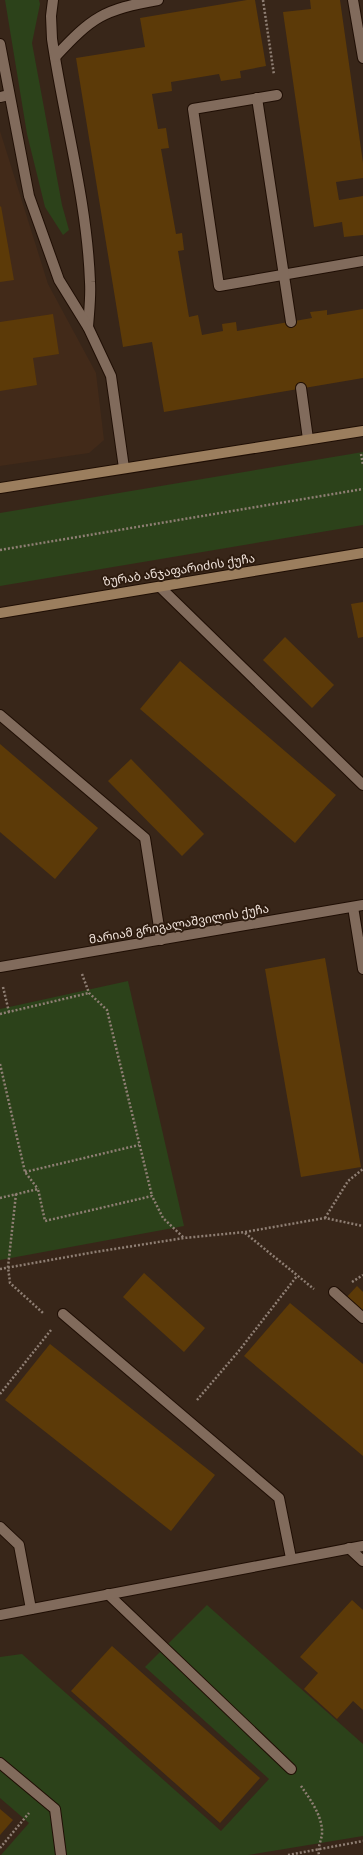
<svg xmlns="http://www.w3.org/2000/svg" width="363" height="1855" font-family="Rubik,'Noto Sans Georgian',sans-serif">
<rect width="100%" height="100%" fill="#382619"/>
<!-- built -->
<polygon fill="#422a19" points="0,131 48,284 96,373 104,440 89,453 0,466"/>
<!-- green -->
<g fill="#2c421a">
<polygon points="5,0 39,0 40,4 32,43 62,205 69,230 63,235 45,207 27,134"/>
<polygon points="363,452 363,525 0,586 0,513"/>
<polygon points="128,981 184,1226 0,1260 0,1009"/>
<polygon points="207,1605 363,1744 363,1836 248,1855 1,1855 29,1823 0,1798 0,1657 22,1654 221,1831 269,1779 145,1667"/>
</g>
<!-- building -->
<g fill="#5c3a08">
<polygon points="247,0 255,0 266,66 240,71 241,78 221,81 219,74 171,82 172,91 152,94 158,129 166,128 169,148 161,149 176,234 182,233 184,250 178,251 189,317 198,315 202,335 223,331 222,324 236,322 237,331 312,318 310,312 319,311 327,310 327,315 363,309 363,378 164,412 152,342 123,347 76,58 145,47 140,18"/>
<polygon points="310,0 340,0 363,163 363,178 336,182 339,200 363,196 363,235 344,237 342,222 314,227 283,12 311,9"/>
<polygon points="1,206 14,280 0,282 0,207"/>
<polygon points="53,314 59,354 33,358 37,385 0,391 0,322"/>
<polygon points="363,602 363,637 358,638 351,604"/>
<polygon points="285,637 334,685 312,708 263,660"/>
<polygon points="180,661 336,795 295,843 140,709"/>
<polygon points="0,744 98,828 55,879 0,832"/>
<polygon points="131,759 204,834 182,856 108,781"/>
<polygon points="325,958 361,1167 301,1177 265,969"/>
<polygon points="144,1273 205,1328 184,1352 123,1297"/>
<polygon points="357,1286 363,1292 363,1315 345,1299"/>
<polygon points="290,1303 363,1364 363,1456 244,1356"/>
<polygon points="50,1344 215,1475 171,1531 5,1400"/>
<polygon points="352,1600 363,1610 363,1710 353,1701 337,1719 304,1689 318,1673 300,1657"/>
<polygon points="112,1646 260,1778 220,1823 71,1691"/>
<polygon points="0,1809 13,1820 0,1835"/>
</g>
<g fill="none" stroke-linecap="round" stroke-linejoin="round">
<defs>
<g id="service">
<path d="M53 0 51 16 52 39C64 120 87 200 90 282 91 297 89 312 88 327"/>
<polyline points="353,0 363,58"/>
<path d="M55 57C92 17 104 9 158 0"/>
<polyline points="277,95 193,109 219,286 363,261"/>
<polyline points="0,97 9,95"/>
<polyline points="257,98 291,322"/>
<polyline points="301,388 308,439"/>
<polyline points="160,587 363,785"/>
<polyline points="0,715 145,838 161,940"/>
<polyline points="353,907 363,969"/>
<polyline points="334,1292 363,1318"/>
<polyline points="63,1314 279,1498 291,1558"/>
<polyline points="0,1527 19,1545 31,1609"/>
<polyline points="349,1548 363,1561"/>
<polyline points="108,1594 291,1769"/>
<polyline points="0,1763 55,1809 61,1855"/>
</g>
<g id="minor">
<polyline points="0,44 29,196 59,280 88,327 111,376 124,468"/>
<polyline points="0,967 363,905"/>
<polyline points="0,1615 363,1546"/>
</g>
<g id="secondary">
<polyline points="0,488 363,431"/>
<polyline points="0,613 363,553"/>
</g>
</defs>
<!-- service casing -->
<use href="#service" stroke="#1f0e04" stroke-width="12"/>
<!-- minor casing -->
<use href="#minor" stroke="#1f0e04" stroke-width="12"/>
<!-- secondary casing -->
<use href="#secondary" stroke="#1f0e04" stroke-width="12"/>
<!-- path -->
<g stroke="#8f7f74" stroke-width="2.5" stroke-dasharray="2 2" stroke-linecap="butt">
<polyline points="263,0 274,75"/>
<polyline points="361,454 363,465"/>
<polyline points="0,550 363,489"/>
<polyline points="82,974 89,993 107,1010 152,1196"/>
<polyline points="3,987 9,1012"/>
<polyline points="0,1014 89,993"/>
<polyline points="0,1064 25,1172 38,1189"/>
<polyline points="25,1172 139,1145"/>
<polyline points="16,1194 8,1267 10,1283 43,1313"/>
<polyline points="0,1198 38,1189 45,1221 152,1196 163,1218 184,1238"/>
<polyline points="325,1218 348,1181 363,1169"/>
<polyline points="245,1233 314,1289"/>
<polyline points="0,1269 95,1252 184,1238 245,1232 325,1218 363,1226"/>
<polyline points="352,1282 363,1275"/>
<polyline points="0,1394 51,1330"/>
<polyline points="197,1400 238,1352 297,1276"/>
<path d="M301 1786C310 1799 321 1814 322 1830 323 1838 317 1846 319 1855"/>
<polyline points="0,1848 29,1813"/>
<polyline points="288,1855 363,1841"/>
</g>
<!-- service -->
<use href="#service" stroke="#816b5c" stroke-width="10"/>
<!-- minor -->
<use href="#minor" stroke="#816b5c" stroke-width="10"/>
<!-- secondary -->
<use href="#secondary" stroke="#9b7e5e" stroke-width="10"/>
</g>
<g text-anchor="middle" stroke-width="4" stroke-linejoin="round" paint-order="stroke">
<!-- street labels -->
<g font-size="12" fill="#f0e3db" stroke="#2e1c0f">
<text transform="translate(179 570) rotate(-9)" y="4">ზურაბ ანჯაფარიძის ქუჩა</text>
<text transform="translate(179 924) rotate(-10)" y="4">მარიამ გრიგალაშვილის ქუჩა</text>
</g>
</g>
</svg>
